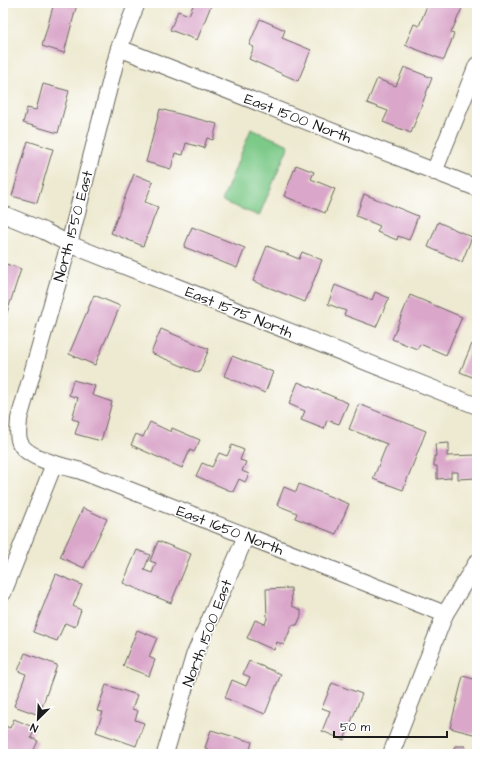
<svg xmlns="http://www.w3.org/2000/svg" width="480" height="757" font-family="'Architects Daughter',sans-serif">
<rect width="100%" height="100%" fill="#fff"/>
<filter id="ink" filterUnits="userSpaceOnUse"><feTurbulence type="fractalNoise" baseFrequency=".025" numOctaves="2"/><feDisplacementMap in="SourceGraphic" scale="8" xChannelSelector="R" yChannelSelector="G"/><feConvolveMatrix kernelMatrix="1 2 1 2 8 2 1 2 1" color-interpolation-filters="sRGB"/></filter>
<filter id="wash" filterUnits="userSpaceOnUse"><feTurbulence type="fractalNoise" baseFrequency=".012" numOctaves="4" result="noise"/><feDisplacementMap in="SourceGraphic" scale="16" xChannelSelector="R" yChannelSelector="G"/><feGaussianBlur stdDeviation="0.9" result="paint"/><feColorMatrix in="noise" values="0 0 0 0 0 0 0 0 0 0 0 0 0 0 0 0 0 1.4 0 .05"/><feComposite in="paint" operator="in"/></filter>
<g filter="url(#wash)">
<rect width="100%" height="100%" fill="#eeead2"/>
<!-- green -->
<polygon fill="#7cc988" stroke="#4c7252" points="251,129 289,145 259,216 222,201"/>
<g id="blocks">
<!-- building -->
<g fill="#daa7ca">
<polygon points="54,3 77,4 64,53 42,46"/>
<polygon points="194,3 212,3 197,40 170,30 178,11 189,15"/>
<polygon points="428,3 461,3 459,7 462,8 451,33 454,34 444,60 405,45 414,24 419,26"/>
<polygon points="260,19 285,30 282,38 311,50 298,81 249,59 254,47 249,45"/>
<polygon points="404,67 432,78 411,133 383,122 388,111 367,103 377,79 396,86"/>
<polygon points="43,84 69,91 58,133 23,123 27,108 36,110"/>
<polygon points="160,109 217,124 213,140 207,138 204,148 186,143 183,155 175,153 171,169 146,162"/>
<polygon points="28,141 53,149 37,203 12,196"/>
<polygon points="296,165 314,172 311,179 335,189 325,213 284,196"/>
<polygon points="134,174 153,182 145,202 158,207 143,246 111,233"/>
<polygon points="364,194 418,216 409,240 398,236 397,240 377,232 380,226 356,216"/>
<polygon points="438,222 472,237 462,262 428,247"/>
<polygon points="192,227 245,248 237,268 184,247"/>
<polygon points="267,246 299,259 302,252 322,260 305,302 253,281"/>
<polygon points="3,263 21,269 3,325"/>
<polygon points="335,285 372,300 375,292 389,298 376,327 344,315 346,311 328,304"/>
<polygon points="94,295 120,306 95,365 69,354"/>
<polygon points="410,295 462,317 446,355 420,344 417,349 392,339"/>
<polygon points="161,329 209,349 199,373 151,353"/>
<polygon points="477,341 477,379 460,372 472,344 475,345"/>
<polygon points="232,356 273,372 265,393 224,376"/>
<polygon points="73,380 95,386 92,395 112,402 101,441 75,434 79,421 72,419 78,398 69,395"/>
<polygon points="298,382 348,403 339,424 327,420 324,429 301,420 305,411 289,404"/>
<polygon points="359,404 426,431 403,490 373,479 387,444 349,429"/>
<polygon points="150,422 171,432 172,428 200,440 194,452 190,450 182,468 131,445 136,434 143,437"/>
<polygon points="449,443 449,452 447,452 447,456 477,455 477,478 458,479 458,472 451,472 451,478 437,479 437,466 434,466 434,456 436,456 435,444"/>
<polygon points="232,445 244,450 240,460 246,462 242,471 249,474 245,482 239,479 233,492 196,476 202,463 212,467 219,453 227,456"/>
<polygon points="299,484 349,504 336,534 295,518 297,513 277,505 284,487 296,492"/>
<polygon points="83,508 107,519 84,568 60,557"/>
<polygon points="158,541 191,554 171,603 123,583 137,550 150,555 144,570 152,573 156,563 150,561"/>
<polygon points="56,574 82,585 73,606 81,610 75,627 65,623 57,641 33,632"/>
<polygon points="291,588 292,606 301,610 301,616 297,625 292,625 284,645 277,642 274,650 247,638 255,620 265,624 267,619 266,589"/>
<polygon points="137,630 157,638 149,657 155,660 149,676 123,666"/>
<polygon points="25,653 57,665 39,715 14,706 26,674 18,671"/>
<polygon points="249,661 281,674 265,714 225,698 232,680 246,686 250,677 243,674"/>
<polygon points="463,676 477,680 477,735 450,728"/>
<polygon points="332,683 362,694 344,740 322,731 330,711 322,708"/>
<polygon points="106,685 137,695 132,709 138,711 135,720 144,723 136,746 96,732 103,712 97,711"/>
<polygon points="14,719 35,728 31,738 38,741 32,754 3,754 3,725 10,728"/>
<polygon points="211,730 252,742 249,754 218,754 218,752 205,748"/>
<polygon points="455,746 465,746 466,751 477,750 477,754 443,754 443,753 452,752"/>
</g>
</g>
</g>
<g filter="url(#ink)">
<use href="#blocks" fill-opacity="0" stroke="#66645c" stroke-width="1"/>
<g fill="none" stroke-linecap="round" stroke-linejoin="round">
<defs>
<g id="minor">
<path d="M137 3 119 48 69 244 19 419C19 425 17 434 19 440 23 458 65 467 81 471L445 614"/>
<polyline points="119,48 477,188"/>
<polyline points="434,172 477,65"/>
<polyline points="3,214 44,231 69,244 477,406"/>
<polyline points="3,593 54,464"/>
<polyline points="165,754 194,656 246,536"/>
<polyline points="391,754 445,614 477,562"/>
</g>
</defs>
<!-- minor casing -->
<use href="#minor" stroke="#66645c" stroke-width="18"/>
<!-- minor -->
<use href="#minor" stroke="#fff" stroke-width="16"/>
</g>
</g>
<g text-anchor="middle" stroke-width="3" stroke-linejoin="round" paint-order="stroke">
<!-- street labels -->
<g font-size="15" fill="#1c1c1c" stroke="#fff">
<text transform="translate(298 118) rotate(21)" y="5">East 1500 North</text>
<text transform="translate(73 226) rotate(-75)" y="5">North 1550 East</text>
<text transform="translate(239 312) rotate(22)" y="5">East 1575 North</text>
<text transform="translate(230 530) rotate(21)" y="5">East 1650 North</text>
<text transform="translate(207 633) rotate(-69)" y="5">North 1500 East</text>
</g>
</g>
<!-- margin -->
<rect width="480" height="757" fill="none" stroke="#fff" stroke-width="16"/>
<!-- north arrow -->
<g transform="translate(38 719) rotate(204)" stroke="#ffffff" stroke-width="3" paint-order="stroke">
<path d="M0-3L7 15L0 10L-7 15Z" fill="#1c1c1c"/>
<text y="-6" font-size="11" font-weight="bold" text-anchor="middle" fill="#1c1c1c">N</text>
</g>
<!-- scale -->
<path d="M334 731v6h113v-6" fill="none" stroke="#1c1c1c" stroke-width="2"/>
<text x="340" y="731" font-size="12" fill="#1c1c1c" stroke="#ffffff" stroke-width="3" paint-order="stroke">50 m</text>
</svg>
